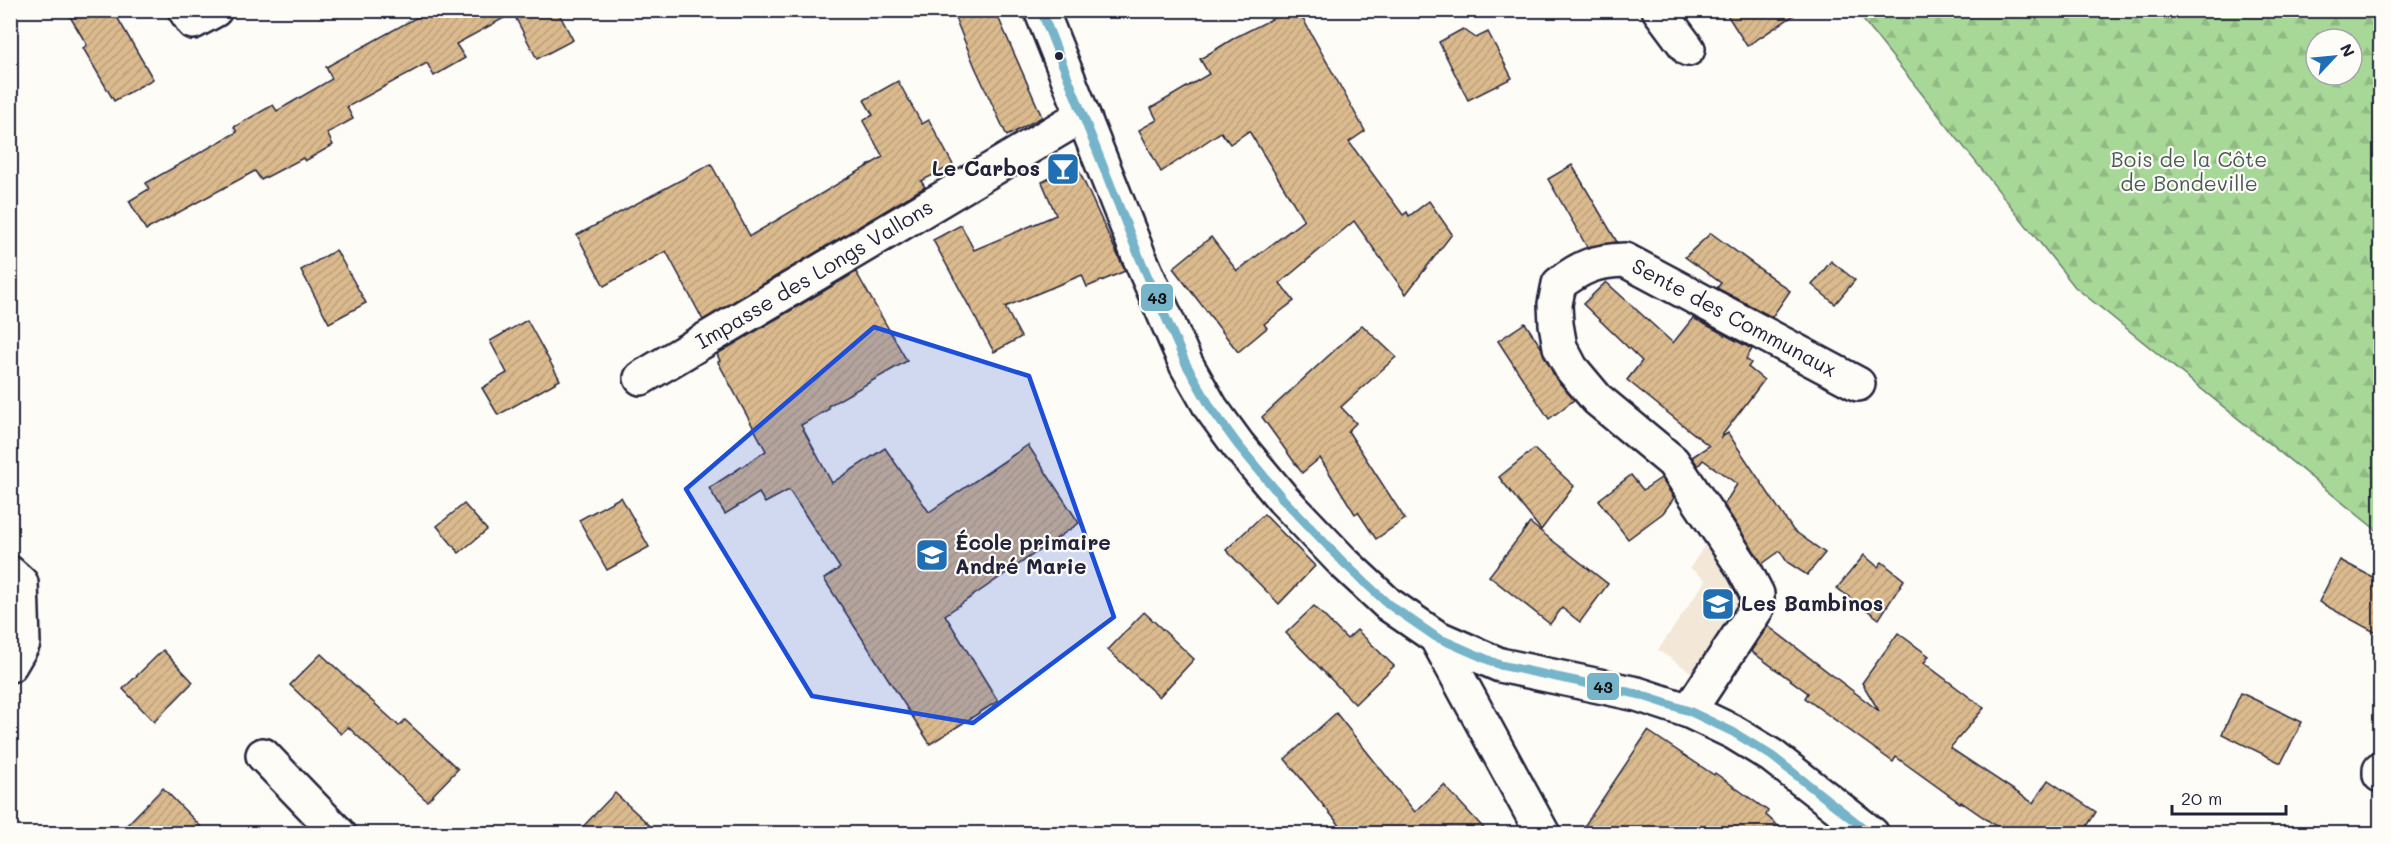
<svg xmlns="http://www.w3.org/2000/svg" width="2391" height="844" font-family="Mali,sans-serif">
<defs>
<pattern id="forest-firs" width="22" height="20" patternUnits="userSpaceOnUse" patternTransform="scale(1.5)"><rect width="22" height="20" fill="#a8d898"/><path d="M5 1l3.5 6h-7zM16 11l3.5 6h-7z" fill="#90b984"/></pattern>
<pattern id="building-hatch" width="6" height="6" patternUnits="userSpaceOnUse" patternTransform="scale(1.5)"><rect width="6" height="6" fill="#dbba8e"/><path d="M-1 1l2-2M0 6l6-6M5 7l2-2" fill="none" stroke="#bca07b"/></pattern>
</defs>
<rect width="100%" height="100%" fill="#fdfcf7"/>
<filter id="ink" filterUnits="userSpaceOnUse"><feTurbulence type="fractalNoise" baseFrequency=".0167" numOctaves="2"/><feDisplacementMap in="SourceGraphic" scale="12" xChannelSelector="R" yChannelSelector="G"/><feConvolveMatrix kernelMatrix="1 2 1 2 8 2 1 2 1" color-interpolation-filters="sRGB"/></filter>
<g filter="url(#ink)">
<!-- built -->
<polygon fill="#f3e8d8" points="1711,535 1747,601 1698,677 1658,650 1706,580 1690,568"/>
<!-- forest -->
<path fill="url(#forest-firs)" stroke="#657d6a" stroke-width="1.5" fill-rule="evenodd" d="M1856 11H2380V533L2075 287ZM2316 39H2352V75H2316Z"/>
<!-- building -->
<g fill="url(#building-hatch)" stroke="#22223b" stroke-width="1.5">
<polygon points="66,10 113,10 153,79 114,101 83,48 87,45"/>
<polygon points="430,10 557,10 573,40 537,59 513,13 456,44 465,58 434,76 427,63 347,107 353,119 327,133 333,145 305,161 303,158 261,180 255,171 146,230 129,201 149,189 146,183 237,132 234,127 273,105 277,111 332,79 326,67"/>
<polygon points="952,10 995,10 1042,117 1007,136 975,67"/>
<polygon points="1290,10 1298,10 1365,131 1349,142 1403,215 1407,212 1409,216 1429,201 1452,234 1406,294 1354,221 1280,283 1294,301 1264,324 1267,328 1238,352 1173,268 1211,237 1237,271 1304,220 1249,131 1230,144 1221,132 1161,172 1139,130 1157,120 1151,108 1209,74 1200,59 1236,37"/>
<polygon points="1724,10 1802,10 1747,46"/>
<polygon points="1463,29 1476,38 1488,32 1512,78 1468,100 1439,42"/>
<polygon points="898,81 922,124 929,120 953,165 921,181 925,187 703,320 666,251 604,286 577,235 711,164 750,236 883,157 863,121 873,115 864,100"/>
<polygon points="1076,164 1125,271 1087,287 1082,275 1005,307 1021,337 994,352 933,240 961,225 974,250 1056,215 1042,182"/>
<polygon points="1572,165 1617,242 1587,247 1548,179"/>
<polygon points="1711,233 1790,291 1772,317 1717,288 1721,283 1685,257"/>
<polygon points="336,250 366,303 329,323 301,270"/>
<polygon points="1831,261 1855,280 1835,304 1812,285"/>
<polygon points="856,272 907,361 828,406 829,409 801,425 832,483 885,448 929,512 1028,445 1079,523 945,615 998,701 930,744 824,579 840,568 789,490 765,503 759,493 725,514 709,488 766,451 718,362 720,361 717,354"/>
<polygon points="1606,282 1673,343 1693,318 1752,349 1746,359 1751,363 1748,367 1764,380 1720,438 1728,433 1793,530 1825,553 1807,575 1787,562 1780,551 1762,564 1724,505 1737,484 1703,460 1698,466 1692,457 1709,446 1627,380 1642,361 1583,304"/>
<polygon points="527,320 560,380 498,415 482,388 507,373 490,341"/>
<polygon points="1525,323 1541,347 1555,377 1574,400 1549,419 1498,341"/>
<polygon points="1362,325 1396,357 1341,407 1356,423 1348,431 1405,519 1376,539 1358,512 1355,514 1320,458 1302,473 1262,417"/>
<polygon points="1534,449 1574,486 1541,530 1499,477"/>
<polygon points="1631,475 1643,490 1661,478 1674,498 1663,513 1628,539 1599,501 1601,498"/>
<polygon points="621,497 649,547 607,570 579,520"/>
<polygon points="464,504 487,530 459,553 437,526"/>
<polygon points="1264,514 1315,566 1279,604 1226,550"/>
<polygon points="1530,523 1608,584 1580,622 1562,608 1550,624 1489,576"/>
<polygon points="1864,555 1878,567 1882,562 1904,580 1879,619 1837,588"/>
<polygon points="2340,560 2380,581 2380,635 2319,602"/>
<polygon points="1314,606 1347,639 1357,630 1394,666 1355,704 1286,633"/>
<polygon points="1144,612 1194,659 1159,697 1108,650"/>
<polygon points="1768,626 1879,711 1862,683 1898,633 1929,656 1924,663 1984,708 1950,748 2033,803 2048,780 2096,812 2082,834 2008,834 1961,802 1960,803 1896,757 1893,762 1805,698 1808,693 1751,651"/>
<polygon points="163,650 193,682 154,722 123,689"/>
<polygon points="321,654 399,726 405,720 458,769 427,801 348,727 341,734 290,685"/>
<polygon points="2241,693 2302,722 2281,763 2222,734"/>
<polygon points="1336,713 1415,812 1444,785 1489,834 1347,834 1285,759"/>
<polygon points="1648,731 1714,775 1715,773 1768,811 1766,815 1787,834 1579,834"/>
<polygon points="163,788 208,834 118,834"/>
<polygon points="615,793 659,834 576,834"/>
</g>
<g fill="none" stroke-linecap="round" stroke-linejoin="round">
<defs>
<g id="minor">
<polyline points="185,10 193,22 215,10"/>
<polyline points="1041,10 1138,254 1186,364 1211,408 1238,445 1283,499 1344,563 1388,604 1436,637 1500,665 1637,694 1689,711 1733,732 1772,756 1872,834"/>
<polyline points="1659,10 1688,49"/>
<path id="s1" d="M641 378 1083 115"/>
<polyline points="10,573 21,583 23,643 10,665"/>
<polyline points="1436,637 1543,834"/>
<path id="s2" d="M1689 711 1757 608V594L1744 569 1673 462 1597 399 1571 368 1560 347 1556 324 1555 304 1559 284C1582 266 1596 261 1625 260L1858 384"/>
<polyline points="263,755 339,834"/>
<polyline points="2380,770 2380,775"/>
</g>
</defs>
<!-- minor casing -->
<use href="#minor" stroke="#22223b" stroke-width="38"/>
<!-- minor -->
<use href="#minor" stroke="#fdfcf7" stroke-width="33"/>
<defs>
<polyline id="bus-1" points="1041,10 1138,254 1186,364 1211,408 1238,445 1283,499 1344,563 1388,604 1436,637 1500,665 1637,694 1689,711 1733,732 1772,756 1871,834"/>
</defs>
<!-- bus-1 casing -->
<use href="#bus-1" stroke="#fdfcf7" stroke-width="14"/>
<!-- bus-1 -->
<use href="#bus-1" stroke="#76b4c9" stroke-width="9"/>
</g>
</g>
<!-- marked area -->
<path fill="#1d4ed8" fill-opacity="0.2" stroke="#1d4ed8" stroke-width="4.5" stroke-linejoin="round" d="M874 327 1029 376 1114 617 973 723 812 696 686 489Z"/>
<!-- icons -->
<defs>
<symbol id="bar-square" viewBox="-11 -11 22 22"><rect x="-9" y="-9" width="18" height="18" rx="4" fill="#1f6fb2" stroke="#fdfcf7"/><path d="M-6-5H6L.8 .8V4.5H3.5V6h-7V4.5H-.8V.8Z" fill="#fff"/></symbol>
<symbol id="school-square" viewBox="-11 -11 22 22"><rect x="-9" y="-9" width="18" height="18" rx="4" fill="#1f6fb2" stroke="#fdfcf7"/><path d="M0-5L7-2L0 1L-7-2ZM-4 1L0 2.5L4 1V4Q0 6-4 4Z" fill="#fff"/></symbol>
</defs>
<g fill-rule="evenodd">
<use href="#bar-square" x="1044" y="150" width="38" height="38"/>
<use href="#school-square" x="913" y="536" width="38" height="38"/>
<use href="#school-square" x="1699" y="585" width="38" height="38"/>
</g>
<!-- markers -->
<circle fill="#22223b" stroke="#fdfcf7" stroke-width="2" cx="1059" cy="56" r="5"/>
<g text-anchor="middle" stroke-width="4.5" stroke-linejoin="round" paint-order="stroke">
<!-- park labels -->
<g font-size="21" fill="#4a5957" stroke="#fdfcf7">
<text x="2189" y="167">Bois de la Côte<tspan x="2189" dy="24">de Bondeville</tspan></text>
</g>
<!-- poi labels -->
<g font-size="21" font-weight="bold" fill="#22223b" stroke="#fdfcf7" text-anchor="start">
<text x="1040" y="176" text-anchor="end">Le Carbos</text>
<text x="955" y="550">École primaire<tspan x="955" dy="24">André Marie</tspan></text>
<text x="1741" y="611">Les Bambinos</text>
</g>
<!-- street labels -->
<g font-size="21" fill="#22223b" stroke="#fdfcf7">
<text dy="7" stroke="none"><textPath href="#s1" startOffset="202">Impasse des Longs Vallons</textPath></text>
<text dy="7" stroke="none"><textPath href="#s2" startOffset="716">Sente des Communaux</textPath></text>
</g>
</g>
<g stroke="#fdfcf7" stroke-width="2">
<rect x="1140" y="283" width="34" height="29" rx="6" fill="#76b4c9"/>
<rect x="1586" y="672" width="34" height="29" rx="6" fill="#76b4c9"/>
</g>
<g font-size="16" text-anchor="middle" font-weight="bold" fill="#111">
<text x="1157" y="304">43</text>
<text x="1603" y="693">43</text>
</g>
<!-- margin -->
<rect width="2391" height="844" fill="none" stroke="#fdfcf7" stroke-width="36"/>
<rect x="18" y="18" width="2355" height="808" fill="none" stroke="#22223b" stroke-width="2" filter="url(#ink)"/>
<!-- north arrow -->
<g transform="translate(2334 57) rotate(64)"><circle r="28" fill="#fdfcf7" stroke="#a5a5ac" stroke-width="1.5"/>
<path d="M0-4.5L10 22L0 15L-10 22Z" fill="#1f6fb2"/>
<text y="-9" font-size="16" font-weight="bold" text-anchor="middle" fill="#22223b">N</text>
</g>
<!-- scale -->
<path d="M2172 805v9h114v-9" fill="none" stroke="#22223b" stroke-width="3"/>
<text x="2181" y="805" font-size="18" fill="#22223b" stroke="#fdfcf7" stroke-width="4.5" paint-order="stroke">20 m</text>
</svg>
